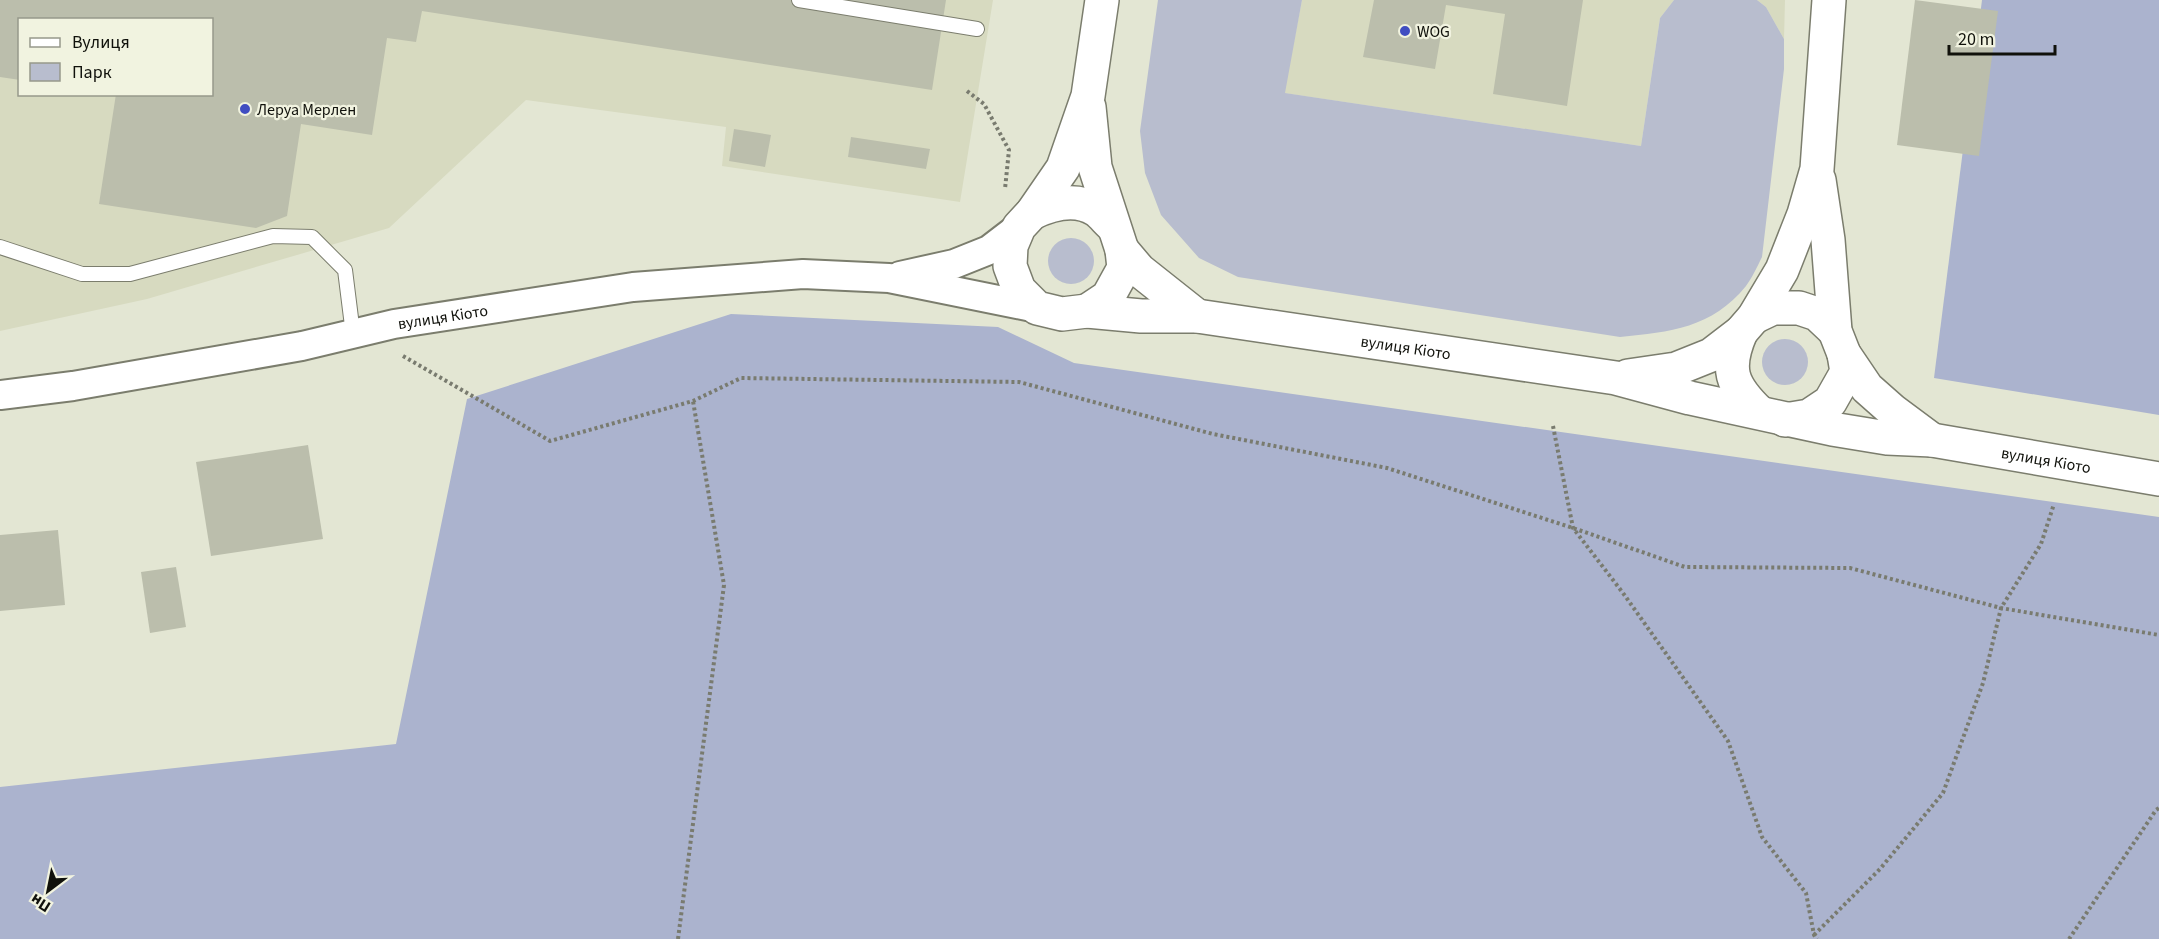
<svg xmlns="http://www.w3.org/2000/svg" width="2159" height="939" font-family="'Source Sans 3',sans-serif">
<rect width="100%" height="100%" fill="#e3e6d3"/>
<!-- built -->
<g fill="#d7dac0" fill-rule="evenodd">
<path d="M0 0H993L960 202 722 166 726 127 526 100 389 228 147 299 0 331ZM20 20H212V94H20Z"/>
<polygon points="1302,0 1674,0 1660,18 1641,146 1284,93"/>
<polygon points="1757,0 1785,0 1784,39 1766,7"/>
</g>
<!-- green -->
<g fill="#b8bdce">
<path d="M1158 0H1302L1285 93 1641 146 1660 18 1674 0H1757L1766 7 1784 39V69L1762 257C1757 267 1752 278 1746 286 1712 328 1670 332 1620 337L1238 277 1199 258 1161 215 1145 173 1140 131Z"/>
<circle cx="1071" cy="261" r="23"/>
<circle cx="1785" cy="362" r="23"/>
</g>
<!-- forest -->
<g fill="#abb3ce">
<polygon points="1982,0 2159,0 2159,415 1934,378"/>
<polygon points="731,314 998,327 1074,363 2159,517 2159,939 0,939 0,787 396,744 467,399"/>
</g>
<!-- building -->
<g fill="#bbbeac">
<polygon points="0,0 946,0 932,90 422,11 416,42 387,38 372,135 301,124 287,216 256,228 99,204 116,94 212,94 212,20 20,20 20,80 0,77"/>
<polygon points="1374,0 1583,0 1567,106 1493,94 1505,14 1446,5 1435,69 1363,57"/>
<polygon points="1915,0 1998,11 1979,156 1897,145"/>
<polygon points="734,129 771,135 765,167 729,161"/>
<polygon points="851,137 930,149 926,169 848,157"/>
<polygon points="308,445 323,539 211,556 196,462"/>
<polygon points="58,530 65,605 0,611 0,535"/>
<polygon points="176,567 186,627 150,633 141,572"/>
</g>
<g fill="none" stroke-linecap="round" stroke-linejoin="round">
<defs>
<g id="lane">
<polyline points="799,0 977,29"/>
<polyline points="0,247 82,274 130,274 273,236 312,237 345,270 353,334"/>
</g>
<g id="street">
<polyline points="900,276 954,264 989,250 1019,227"/>
<path id="s1" d="M0 395 73 386 302 346 394 324 633 287 803 274 889 278 1037 308"/>
</g>
<g id="secondary">
<path id="s2" d="M1102 0 1088 96 1063 168 1032 213 1019 227 1011 246 1010 266 1019 290 1037 308 1062 314 1087 311 1141 316H1197L1616 378 1690 398 1832 429 1887 438 1932 440 2159 479"/>
<polyline points="1819,180 1828,240 1835,331 1844,354 1867,388 1893,411 1932,440"/>
<path d="M1032 213C1051 204 1076 197 1096 210 1102 214 1107 221 1113 226"/>
<polyline points="1122,250 1139,270 1197,316"/>
<polyline points="1087,311 1108,297 1124,268 1122,250 1095,167 1089,107"/>
<polyline points="1754,317 1773,308 1799,308 1817,314 1835,331"/>
<path d="M1741 332C1725 369 1731 385 1759 412"/>
<polyline points="1628,376 1676,369 1711,355 1741,332 1754,317 1782,270 1804,214 1817,169 1829,0"/>
<polyline points="1785,420 1809,416 1830,402 1847,372 1844,354"/>
</g>
</defs>
<!-- lane casing -->
<use href="#lane" stroke="#7b7d6d" stroke-width="16"/>
<!-- street casing -->
<use href="#street" stroke="#7b7d6d" stroke-width="32"/>
<!-- secondary casing -->
<use href="#secondary" stroke="#7b7d6d" stroke-width="36"/>
<!-- path -->
<g stroke="#797b6f" stroke-width="4" stroke-dasharray="3 3" stroke-linecap="butt">
<polyline points="967,91 984,104 1009,150 1005,189"/>
<polyline points="403,356 550,441 693,401 741,378 1019,382 1213,434 1387,468 1573,528 1685,567 1850,568 2001,608 2159,635"/>
<polyline points="1553,426 1573,528 1623,593 1728,741 1762,837 1806,893 1814,935 1817,939"/>
<polyline points="1814,935 1880,869 1943,793 1983,683 2001,608 2041,544 2054,504"/>
<polyline points="678,939 724,585 693,401"/>
<polyline points="2069,939 2156,810 2159,808"/>
</g>
<!-- lane -->
<use href="#lane" stroke="#fff" stroke-width="14"/>
<!-- street -->
<use href="#street" stroke="#fff" stroke-width="28"/>
<!-- secondary -->
<use href="#secondary" stroke="#fff" stroke-width="33"/>
</g>
<!-- markers -->
<g fill="#404dc1" stroke="#f1f3e0" stroke-width="2">
<circle cx="1405" cy="31" r="6"/>
<circle cx="245" cy="109" r="6"/>
</g>
<g text-anchor="middle" stroke-width="4.5" stroke-linejoin="round" paint-order="stroke">
<!-- poi labels -->
<g font-size="16" fill="#10110b" stroke="#f1f3e0" text-anchor="start">
<text x="1417" y="37">WOG</text>
<text x="257" y="115">Леруа Мерлен</text>
</g>
<!-- street labels -->
<g font-size="16" fill="#10110b" stroke="#f1f3e0">
<text dy="6" stroke="none"><textPath href="#s1" startOffset="450">вулиця Кіото</textPath></text>
<text dy="6" stroke="none"><textPath href="#s2" startOffset="711">вулиця Кіото</textPath></text>
<text dy="6" stroke="none"><textPath href="#s2" startOffset="1362">вулиця Кіото</textPath></text>
</g>
</g>
<!-- legend -->
<rect x="18" y="18" width="195" height="78" fill="#f1f3e0" stroke="#97998b" stroke-width="1.5"/>
<rect x="30" y="38" width="30" height="9" fill="#ffffff" stroke="#97998b" stroke-width="1.5"/>
<text x="72" y="48" font-size="18" fill="#10110b">Вулиця</text>
<rect x="30" y="63" width="30" height="18" fill="#b8bdce" stroke="#97998b" stroke-width="1.5"/>
<text x="72" y="78" font-size="18" fill="#10110b">Парк</text>
<!-- north arrow -->
<g transform="translate(48 891) rotate(212)" stroke="#f1f3e0" stroke-width="4.5" paint-order="stroke">
<path d="M0-4.5L10 22L0 15L-10 22Z" fill="#10110b"/>
<text y="-9" font-size="16" font-weight="bold" text-anchor="middle" fill="#10110b">Пн</text>
</g>
<!-- scale -->
<path d="M1949 45v9h106v-9" fill="none" stroke="#10110b" stroke-width="3"/>
<text x="1958" y="45" font-size="18" fill="#10110b" stroke="#f1f3e0" stroke-width="4.5" paint-order="stroke">20 m</text>
</svg>
